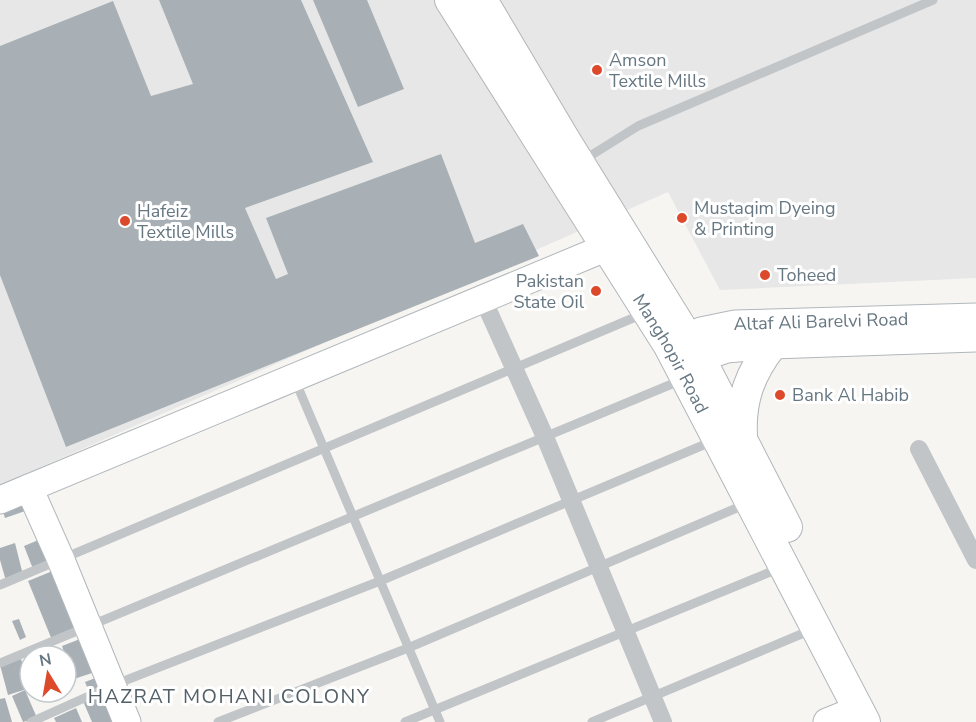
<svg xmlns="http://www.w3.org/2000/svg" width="976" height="722" font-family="'Nunito Sans',sans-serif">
<rect width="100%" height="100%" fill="#f6f5f2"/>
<!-- built -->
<polygon fill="#e6e7e6" points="0,0 976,0 976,278 720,290 668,192 0,485"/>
<!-- building -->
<g fill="#a8b0b5">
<polygon points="159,0 301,0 373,162 245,208 276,279 288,274 266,218 441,154 475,243 523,224 539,256 66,447 0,275 0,46 113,1 151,96 193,84"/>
<polygon points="313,0 367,0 404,89 358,107"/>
<polygon points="22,494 28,510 5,518 0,503"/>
<polygon points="41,539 50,563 33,569 24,546"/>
<polygon points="15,543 23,575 6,581 0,560 0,548"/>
<polygon points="55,570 79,630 52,640 28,581"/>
<polygon points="19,619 26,637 20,640 12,621"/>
<polygon points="80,639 92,673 74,679 62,646"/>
<polygon points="44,648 47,656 29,656 28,653"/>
<polygon points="21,659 30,688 8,695 0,665"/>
<polygon points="98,677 102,687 89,692 85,682"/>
<polygon points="25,690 37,718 23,722 12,696"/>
<polygon points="100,694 103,699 110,695 116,722 92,722 83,701"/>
<polygon points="5,698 12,722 0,722 0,699"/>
<polygon points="76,708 82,722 56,722 54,718"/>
</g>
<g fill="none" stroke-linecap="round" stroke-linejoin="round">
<defs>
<g id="secondary">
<path id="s1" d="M669 346 701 331 735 324 976 317"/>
<polyline points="682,369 700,358 727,349 772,345 976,338"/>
<polyline points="29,488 61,560 127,722"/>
<polyline points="0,500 605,248"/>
<polyline points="827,722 859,709"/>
</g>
<g id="primary">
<path id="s2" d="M450 0 669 346 865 722"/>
<polyline points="482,0 565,140 700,358 787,527"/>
<path d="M742 436C740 400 750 373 772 345"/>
</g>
</defs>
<!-- secondary casing -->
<use href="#secondary" stroke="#b1b7bb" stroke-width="29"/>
<!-- primary casing -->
<use href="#primary" stroke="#b2b7ba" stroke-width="32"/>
<!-- lane -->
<g stroke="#c1c5c8" stroke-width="9">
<polyline points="582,161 638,126 933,0"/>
<polyline points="295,380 440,722"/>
<polyline points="0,585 645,313"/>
<polyline points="0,663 684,379"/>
<polyline points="31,722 111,686 380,581 713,441"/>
<polyline points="218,722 408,648 746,504"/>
<polyline points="405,722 780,568"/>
<polyline points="592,722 811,630"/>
</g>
<!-- street -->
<g stroke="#c1c5c8" stroke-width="18">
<polyline points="483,299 545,437 663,722"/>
<polyline points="919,449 976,560"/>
</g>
<!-- secondary -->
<use href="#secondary" stroke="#fff" stroke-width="27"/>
<!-- primary -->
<use href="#primary" stroke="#fff" stroke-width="30"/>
</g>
<!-- markers -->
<g fill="#dd492b" stroke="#fff" stroke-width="2">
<circle cx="597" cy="70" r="6"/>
<circle cx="682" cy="218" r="6"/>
<circle cx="125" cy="221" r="6"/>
<circle cx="765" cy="275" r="6"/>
<circle cx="596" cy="291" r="6"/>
<circle cx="780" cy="395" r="6"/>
</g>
<g text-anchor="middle" stroke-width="6" stroke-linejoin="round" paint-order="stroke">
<!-- poi labels -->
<g font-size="18" fill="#667782" stroke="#fff" text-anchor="start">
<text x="609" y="66">Amson<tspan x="609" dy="21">Textile Mills</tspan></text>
<text x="694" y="214">Mustaqim Dyeing<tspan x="694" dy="21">&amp; Printing</tspan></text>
<text x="137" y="217">Hafeiz<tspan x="137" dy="21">Textile Mills</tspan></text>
<text x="777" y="281">Toheed</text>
<text x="584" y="287" text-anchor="end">Pakistan<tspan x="584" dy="21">State Oil</tspan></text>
<text x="792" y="401">Bank Al Habib</text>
</g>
<!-- street labels -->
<g font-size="18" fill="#667782" stroke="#fff">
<text dy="6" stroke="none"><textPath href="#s1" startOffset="156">Altaf Ali Barelvi Road</textPath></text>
<text dy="6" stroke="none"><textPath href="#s2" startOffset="417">Manghopir Road</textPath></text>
</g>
<!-- neighbourhood labels -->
<g font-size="20" letter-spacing="1.5" fill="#536068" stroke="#fff">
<text x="229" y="703">HAZRAT MOHANI COLONY</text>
</g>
</g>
<!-- north arrow -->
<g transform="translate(48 674) rotate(349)"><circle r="28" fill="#ffffff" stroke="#c2c9cd" stroke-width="1.5"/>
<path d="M0-4.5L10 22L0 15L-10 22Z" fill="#dd492b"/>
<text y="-9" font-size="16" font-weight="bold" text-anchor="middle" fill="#667782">N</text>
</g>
</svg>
